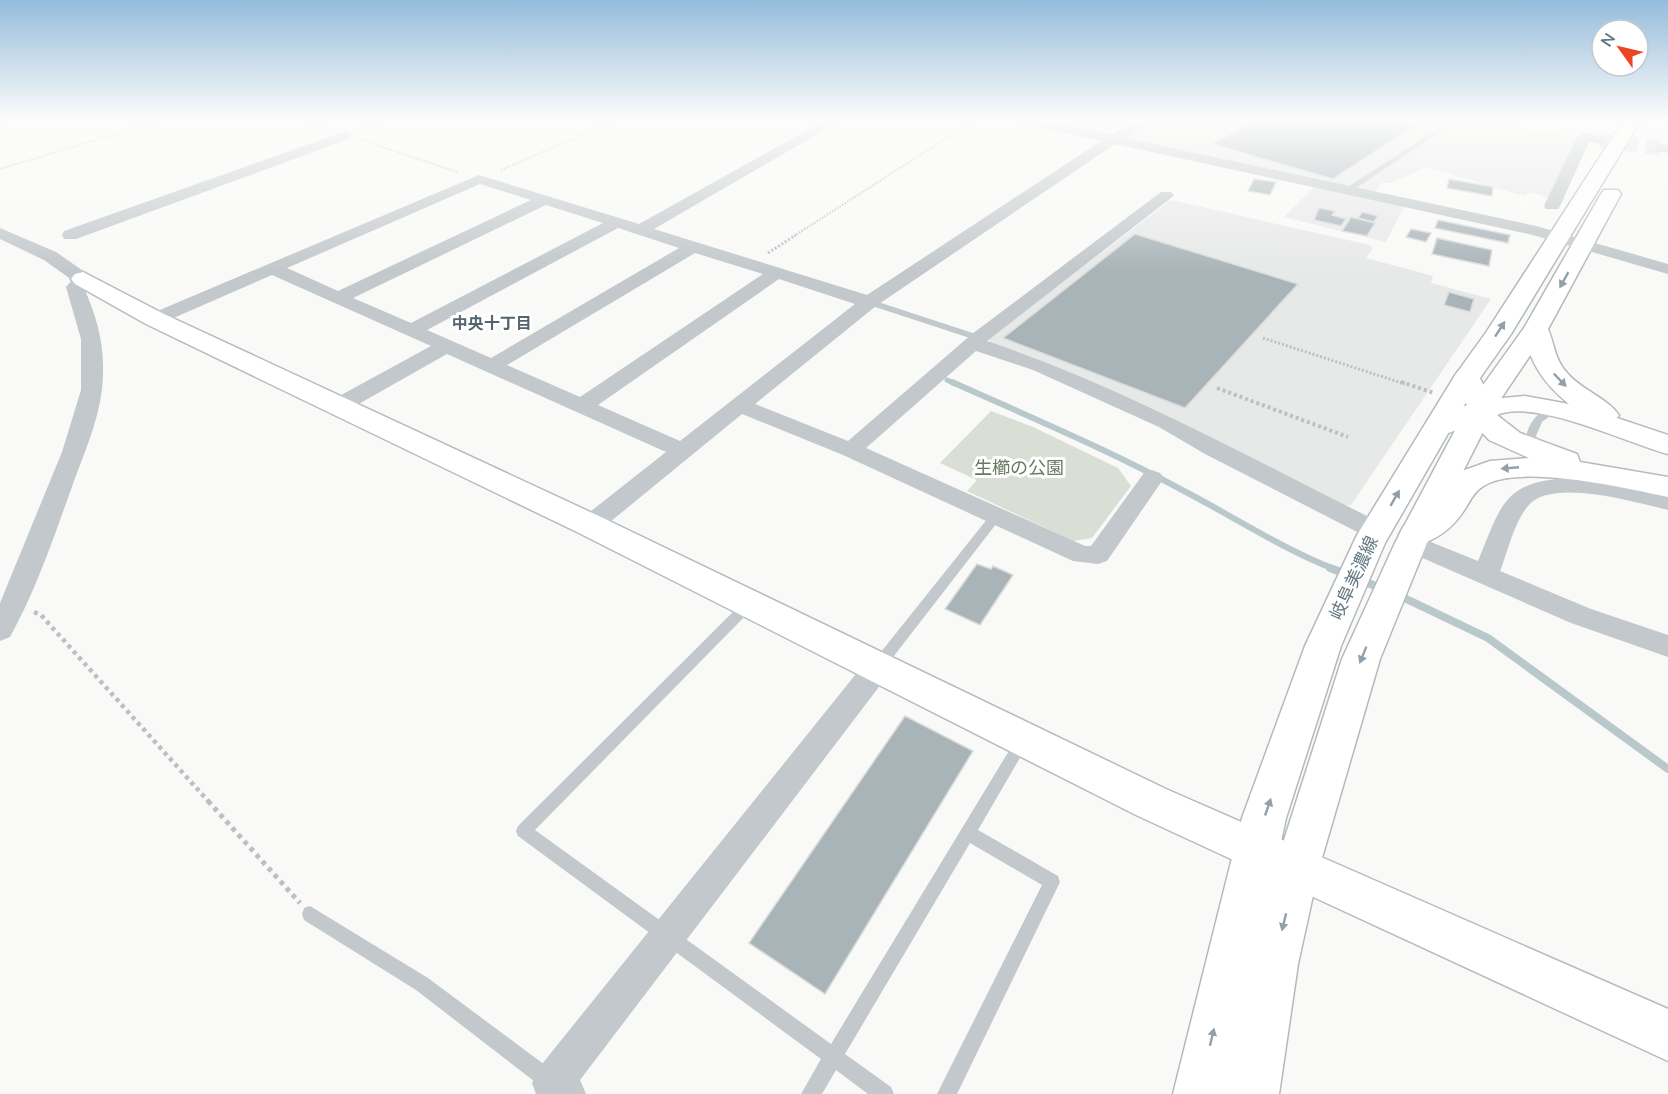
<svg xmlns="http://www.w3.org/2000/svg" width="1668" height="1094" font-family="Mulish,'Noto Sans JP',sans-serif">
<rect width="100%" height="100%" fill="#f9f9f7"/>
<!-- built -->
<g fill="#e7e9e8">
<polygon points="1028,118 1136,118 1109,133 1103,134"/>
<polygon points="1156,118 1453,118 1578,137 1549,198 1531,192 1524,196 1426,167 1391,183 1381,183 1376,192 1120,139"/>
<polygon points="1319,187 1404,207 1386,242 1284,217 1313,188"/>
<polygon points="1171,200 1370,245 1373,248 1366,258 1433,276 1431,283 1491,299 1351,505 1341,506 989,344 989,338"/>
</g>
<!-- green -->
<polygon fill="#dadfd6" points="991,411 1033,427 1118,468 1131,486 1092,538 1073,541 967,491 977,480 940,463"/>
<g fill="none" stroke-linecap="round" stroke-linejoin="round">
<!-- stream-far2 -->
<polyline stroke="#b9c8cb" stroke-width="5" points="947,380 955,384"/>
<!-- stream-far1 -->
<path stroke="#b9c8cb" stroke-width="6" d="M952 382C1030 417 1109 450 1184 491 1234 517 1281 548 1334 569"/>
<!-- stream -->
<g stroke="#b9c8cb" stroke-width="8">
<polyline points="1330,568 1346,574"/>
<polyline points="1359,579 1382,589"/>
<polyline points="1398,595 1488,638 1668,769"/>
</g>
</g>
<!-- building -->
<g fill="#a9b4b9" stroke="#dbdbd9" stroke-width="1.5">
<polygon points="1260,118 1395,118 1417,124 1333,179 1212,144"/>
<polygon points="1254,179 1276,182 1270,195 1248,191"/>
<polygon points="1449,179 1493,187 1492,196 1447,188"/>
<polygon points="1319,208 1335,211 1332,215 1346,219 1341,226 1314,220"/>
<polygon points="1362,212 1378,216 1374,222 1358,218"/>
<polygon points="1351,217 1375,223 1367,236 1342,231"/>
<polygon points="1438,220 1510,235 1508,243 1435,228"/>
<polygon points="1411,229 1431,233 1426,242 1406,237"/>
<polygon points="1135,234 1298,284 1185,408 1003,338"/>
<polygon points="1437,238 1492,250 1489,266 1432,254"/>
<polygon points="1449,292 1474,299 1470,312 1444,305"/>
<polygon points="977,564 991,569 993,566 1013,575 980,625 945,609"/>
<polygon points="905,716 973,751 825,994 749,943"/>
</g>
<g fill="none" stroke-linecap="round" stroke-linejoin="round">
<!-- street-tunnel -->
<polyline stroke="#d4d9da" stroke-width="15" stroke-dasharray="15 8" stroke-linecap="butt" points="1600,140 1661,148"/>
<defs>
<polygon id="secondary" points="83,272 164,314 601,517 1166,789 1668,1009 1668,1061 1136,815 579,533 146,324 75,284 71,279 75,274"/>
<polygon id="primary" points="1625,118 1642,118 1511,334 1480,378 1385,543 1341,646 1286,818 1276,865 1342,659 1395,543 1468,406 1524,328 1601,194 1604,190 1618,190 1621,194 1548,329 1496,406 1427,543 1380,659 1319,868 1298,964 1279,1094 1173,1094 1242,818 1305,646 1357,535 1454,377 1487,331"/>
<path id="highway" d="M1536 322 1545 324C1555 339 1552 357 1568 374 1582 390 1607 398 1619 415L1617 418 1668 435V454C1627 443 1534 398 1497 415L1520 433 1577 454 1580 462 1668 477V497C1628 489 1515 462 1482 487 1474 492 1470 501 1465 509 1453 528 1437 540 1415 546L1403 543 1399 535 1403 527 1431 510 1462 471 1490 461 1529 458 1489 440 1472 422C1457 429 1445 438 1428 434L1424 428 1428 422 1467 405 1457 389 1454 377 1458 371 1467 369 1476 371 1491 399 1525 396 1569 404C1544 384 1528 361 1524 329L1527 324Z"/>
</defs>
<!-- secondary casing -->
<use href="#secondary" stroke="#b4bcc0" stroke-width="3"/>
<!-- primary casing -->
<use href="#primary" stroke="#b3babe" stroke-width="3"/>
<!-- highway casing -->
<use href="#highway" stroke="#b5bbbe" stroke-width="3"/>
<!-- path-far4 -->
<g stroke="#bcc0c3" stroke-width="2" stroke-dasharray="1.5 1.5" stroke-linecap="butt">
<polyline points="298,118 324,127"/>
<polyline points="361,129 393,118"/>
<polyline points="359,139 457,172"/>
<polyline points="0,169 168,118"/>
<polyline points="501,170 621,118"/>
<polyline points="794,236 978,118"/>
</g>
<!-- path-far3 -->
<g stroke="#bcc0c3" stroke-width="3" stroke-dasharray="2 2" stroke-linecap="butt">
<polyline points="768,253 796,235"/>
<polyline points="1263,338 1405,384"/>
</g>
<!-- path-far2 -->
<g stroke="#bcc0c3" stroke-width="4" stroke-dasharray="3 3" stroke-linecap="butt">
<polyline points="1401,382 1434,393"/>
<polyline points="1217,388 1348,437"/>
</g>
<!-- path-far1 -->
<polyline stroke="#bcc0c3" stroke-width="4.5" stroke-dasharray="4 4" stroke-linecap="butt" points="34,612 41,615 209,802"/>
<!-- path -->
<polyline stroke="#bcc0c3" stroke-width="5" stroke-dasharray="4.5 4.5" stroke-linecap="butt" points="208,801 300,903"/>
<!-- lane -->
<g fill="#c2c8cb" fill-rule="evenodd">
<polygon points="1441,127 1446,128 1350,192 1343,190"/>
<polygon points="869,299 982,336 984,338 979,341 976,340 866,304 865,302"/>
<path d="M1553 407 1558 410 1542 422 1536 436 1547 450 1542 453 1538 452 1526 436C1530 421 1538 411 1553 407Z"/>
<polygon points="996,512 1000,513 1002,516 1000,519 883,670 878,671 873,670 871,666 873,662 992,513"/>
<polygon points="749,599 754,601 755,604 754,607 535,830 831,1044 1018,736 1023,734 1028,736 1030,740 1028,744 978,830 1058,876 1060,882 957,1094 937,1094 1042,885 970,843 845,1054 891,1087 894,1094 868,1094 836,1070 822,1094 801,1094 821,1059 518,836 516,831 518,826 744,601"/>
<polygon points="310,906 428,978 557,1074 560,1081 557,1088 550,1091 543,1088 416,990 304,920 302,914 304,908"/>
</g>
<!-- street -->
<g fill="#c2c8cb" fill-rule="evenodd">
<polygon points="0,118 17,118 0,126"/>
<path d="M829 118H845L654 229 867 295 1101 141 1015 122 1009 118H1034L1111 135 1139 118H1155L1125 138 1536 226 1668 264V274L1533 235 1115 144 876 306 755 404 848 441 972 334 1161 192H1171L1174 195 1171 198 987 341C1126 388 1254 460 1385 525L1389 531 1385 537 1376 540 1367 537 1205 454 1159 427 1033 370 976 351 866 448 1085 546H1091L1144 473 1152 470 1160 473 1164 478 1107 561 1098 564 1073 561 843 455 742 414 599 531 590 533 581 531 578 525 581 519 666 452 447 354 348 410H332L329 405 332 400 431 346 272 275 162 323H148L146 319 148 315 479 175 639 224ZM480 184 531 200 338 291 287 268ZM546 205 603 223 411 323 353 298ZM618 228 679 248 491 358 427 330ZM695 253 763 274 580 397 507 365ZM779 279 855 304 680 441 598 405Z"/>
<polygon points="346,131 351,132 351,138 76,239 64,239 62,235 64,231"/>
<polygon points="1584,133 1605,137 1607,140 1600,144 1589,142 1560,206 1558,209 1546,209 1544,206 1577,137"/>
<polygon points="1661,144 1668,145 1668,153 1656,151 1656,145"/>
<path d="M0 228 56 252 89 275 92 279 84 288C96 315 104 342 103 372 103 410 87 446 74 481 55 534 37 588 10 637L0 641V603L62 452 81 390V339L66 287 72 280 44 260 0 239Z"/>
<path d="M1570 478 1613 483 1668 494V510C1637 503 1551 477 1528 506 1514 522 1508 551 1500 571L1591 609 1668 635V657L1571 623 1402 549 1398 543 1402 537 1411 534 1478 561C1501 506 1503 481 1570 478Z"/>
<polygon points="878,656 888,659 892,667 888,675 580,1080 586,1094 536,1094 532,1083 538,1069 868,659"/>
</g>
<!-- secondary -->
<use href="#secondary" fill="#fff" fill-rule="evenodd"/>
<!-- primary -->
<use href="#primary" fill="#fff" fill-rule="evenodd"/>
<!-- highway -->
<use href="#highway" fill="#fff" fill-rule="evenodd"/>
</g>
<!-- one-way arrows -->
<defs><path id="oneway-solid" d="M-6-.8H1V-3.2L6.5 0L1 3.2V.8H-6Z" transform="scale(1.5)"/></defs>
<g fill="#92a0a9">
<use href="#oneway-solid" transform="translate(1564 280) rotate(119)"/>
<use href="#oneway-solid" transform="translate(1500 329) rotate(-57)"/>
<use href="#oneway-solid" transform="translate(1560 380) rotate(46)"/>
<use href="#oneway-solid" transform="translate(1510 468) rotate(175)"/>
<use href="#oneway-solid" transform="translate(1395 498) rotate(-60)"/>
<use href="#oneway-solid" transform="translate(1363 655) rotate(112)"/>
<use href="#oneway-solid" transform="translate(1268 807) rotate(-71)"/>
<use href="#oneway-solid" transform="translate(1284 922) rotate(104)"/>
<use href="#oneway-solid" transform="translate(1212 1037) rotate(-77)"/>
</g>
<!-- sky -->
<linearGradient id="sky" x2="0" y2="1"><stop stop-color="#95bcdc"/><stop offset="0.44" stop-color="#fcfcfb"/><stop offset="1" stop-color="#fcfcfb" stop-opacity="0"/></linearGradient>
<rect width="1668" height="271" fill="url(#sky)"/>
<g text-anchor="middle" stroke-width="6" stroke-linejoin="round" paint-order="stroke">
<!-- far-neighbourhood labels -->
<g font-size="16" font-weight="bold" fill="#55656e" stroke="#fff">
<text x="492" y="329">中央十丁目</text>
</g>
<!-- park labels -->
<g font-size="18" fill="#687a62" stroke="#fff">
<text x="1019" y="474">生櫛の公園</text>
</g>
<!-- street labels -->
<g font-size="18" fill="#637884" stroke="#fff">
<text transform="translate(1354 578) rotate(-65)" y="6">岐阜美濃線</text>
</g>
</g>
<!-- north arrow -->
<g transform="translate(1620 48) rotate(304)"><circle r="28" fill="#ffffff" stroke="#c1c9ce" stroke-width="1.5"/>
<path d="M0-4.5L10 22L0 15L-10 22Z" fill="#ec4524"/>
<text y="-9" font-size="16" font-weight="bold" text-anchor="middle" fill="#637884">N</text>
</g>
</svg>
